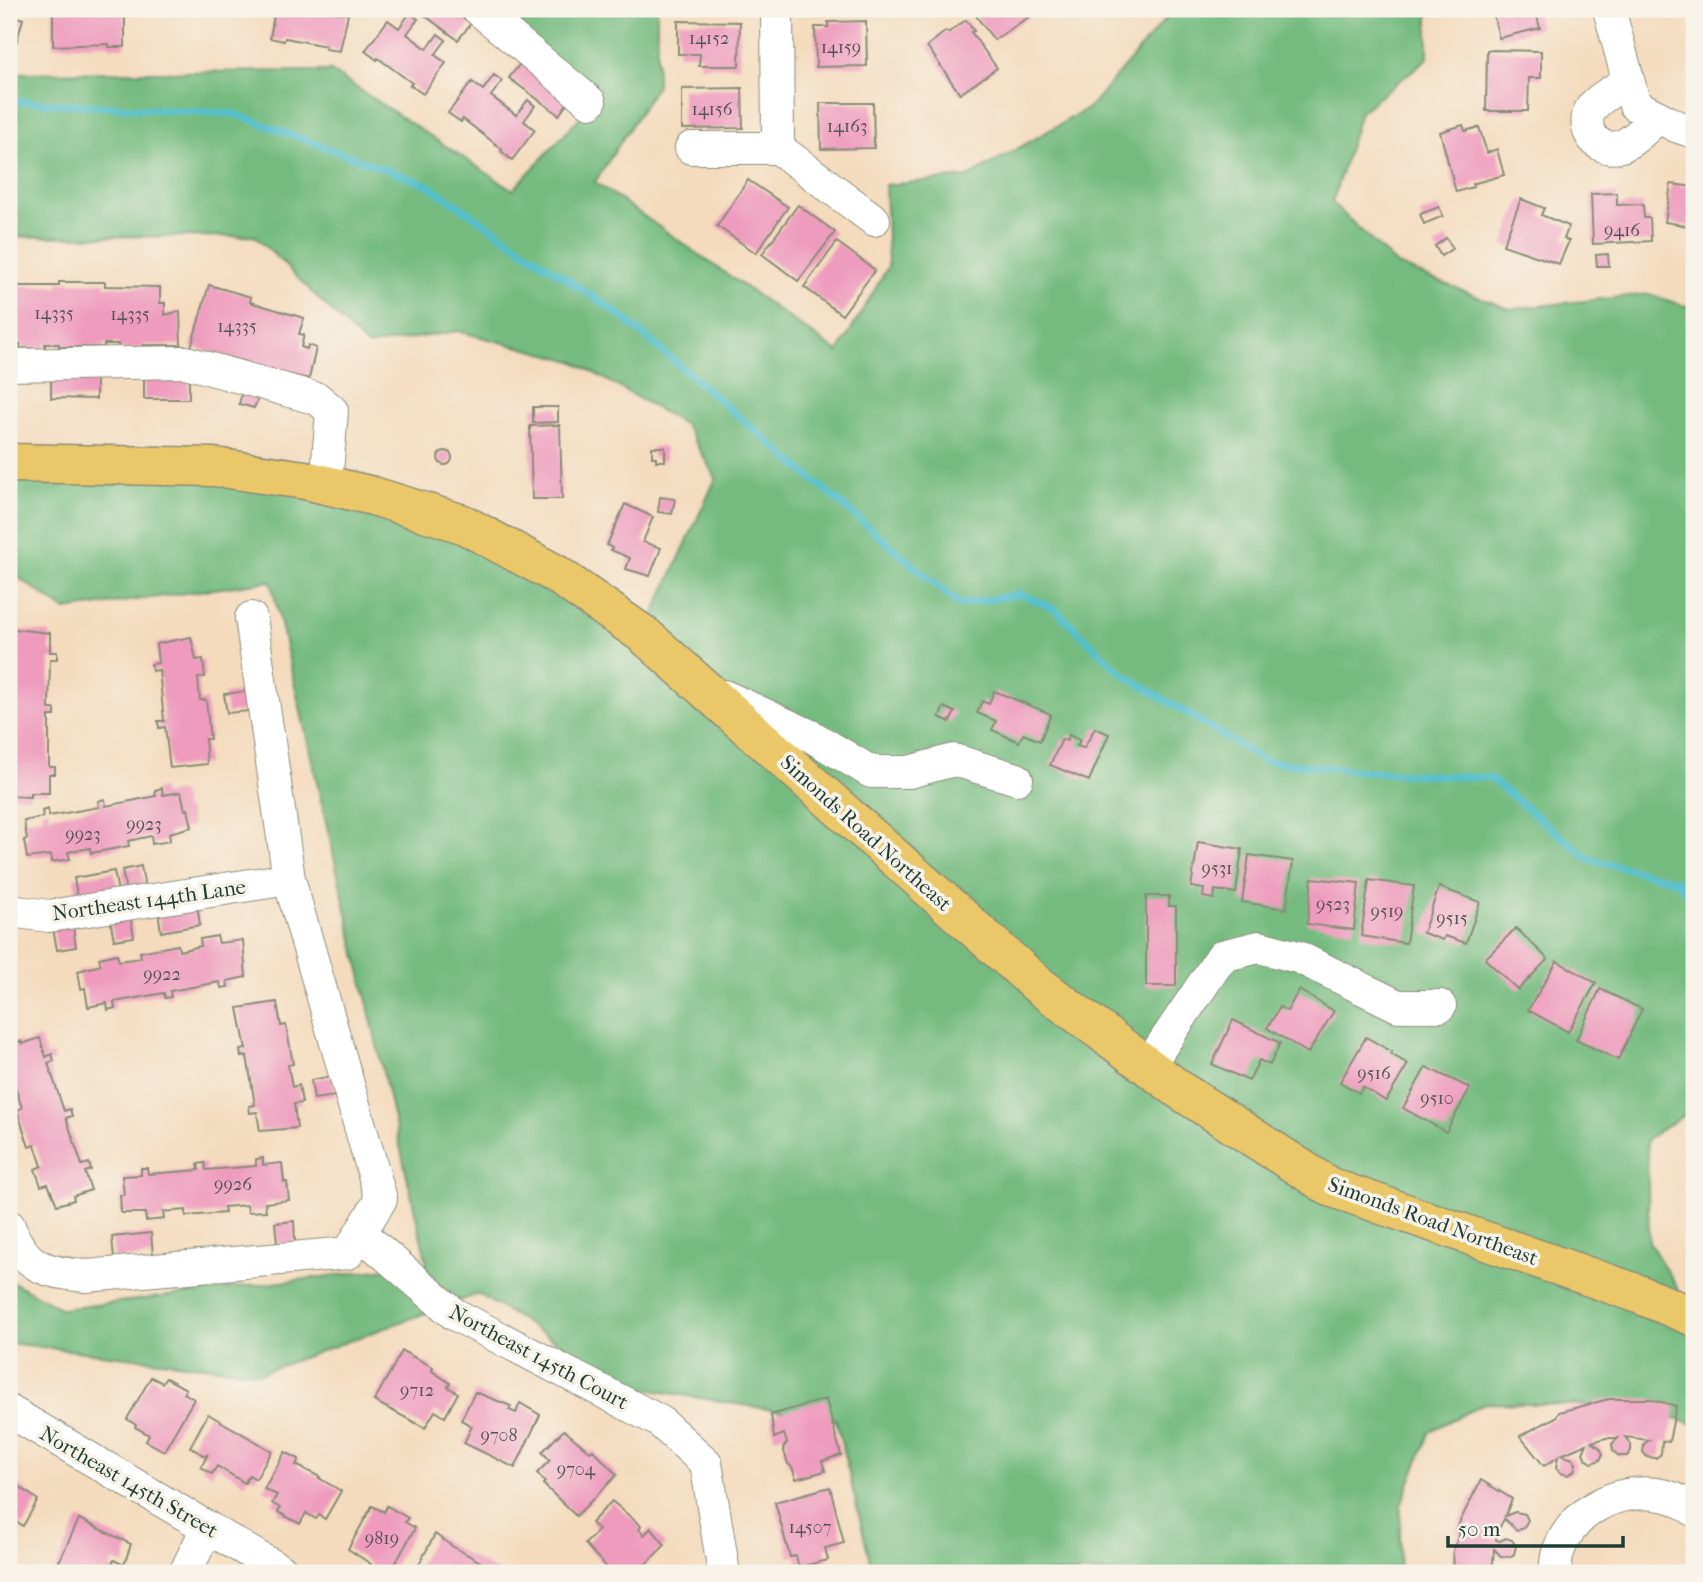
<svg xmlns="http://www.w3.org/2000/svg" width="1703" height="1582" font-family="'IM FELL French Canon',serif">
<rect width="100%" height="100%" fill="#f7f3e8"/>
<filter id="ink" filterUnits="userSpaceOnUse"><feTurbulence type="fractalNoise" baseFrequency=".0143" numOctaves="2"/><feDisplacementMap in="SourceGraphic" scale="14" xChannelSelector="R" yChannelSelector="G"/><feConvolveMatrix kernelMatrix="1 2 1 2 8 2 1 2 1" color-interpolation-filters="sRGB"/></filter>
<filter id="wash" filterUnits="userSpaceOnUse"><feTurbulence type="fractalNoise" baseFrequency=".00686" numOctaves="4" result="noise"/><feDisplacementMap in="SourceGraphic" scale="28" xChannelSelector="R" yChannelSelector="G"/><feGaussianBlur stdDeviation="1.57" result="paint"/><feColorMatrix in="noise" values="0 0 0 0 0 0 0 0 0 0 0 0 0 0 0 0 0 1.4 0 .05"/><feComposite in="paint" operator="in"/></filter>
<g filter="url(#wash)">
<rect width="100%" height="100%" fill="#f4dbbe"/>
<!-- forest -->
<polygon fill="#74bb80" stroke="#4a7c5a" stroke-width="2" points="523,9 657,9 657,85 595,182 838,352 888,267 885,185 968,177 1090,107 1168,16 1165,9 1428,9 1428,58 1360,112 1332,203 1397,265 1509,309 1649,294 1694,309 1694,1109 1647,1139 1649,1242 1694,1315 1694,1425 1643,1406 1485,1403 1430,1431 1401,1505 1399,1573 873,1573 836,1420 632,1387 478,1294 261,1373 9,1343 9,1280 62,1309 427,1264 271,581 65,610 9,571 9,474 214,467 373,496 644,635 716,478 685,425 573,361 458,331 367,346 255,236 9,237 9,73 331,71 513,190 593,103 506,32"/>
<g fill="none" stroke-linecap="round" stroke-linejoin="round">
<!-- stream -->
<polyline stroke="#54c0cd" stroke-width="7" points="9,103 12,101 235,114 428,185 620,315 960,605 1020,594 1055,609 1120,672 1264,761 1374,772 1490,778 1589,859 1677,881 1694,903"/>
</g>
<g id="blocks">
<!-- building -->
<g fill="#ee9bbd">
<polygon points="9,9 13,9 11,15 23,19 12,58 9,57"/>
<polygon points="53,9 125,9 125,47 109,47 109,44 53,46"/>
<polygon points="275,9 334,9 334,12 348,14 340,51 325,49 326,46 285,38 284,41 270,38"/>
<polygon points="416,9 451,9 471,23 458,40"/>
<polygon points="814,9 875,9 875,13 814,12"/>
<polygon points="971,9 1041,9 994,40"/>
<polygon points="1492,9 1535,9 1540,28 1499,38"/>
<polygon points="1653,9 1688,9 1688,15 1653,14"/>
<polygon points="410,13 418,19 407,34 427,49 438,34 446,40 435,55 446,63 423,94 410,85 412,83 378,58 377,60 365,51 388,20 399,28"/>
<polygon points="966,20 974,31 971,32 997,68 960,94 927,46 946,31 948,33"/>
<polygon points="678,21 740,22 739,66 699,66 700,54 678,54"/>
<polygon points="866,21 867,66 816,67 815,27 828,27 828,22"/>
<polygon points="1487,50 1541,51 1541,78 1529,78 1528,111 1486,111"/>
<polygon points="522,61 571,98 559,115 509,78"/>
<polygon points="494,75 502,81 491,96 516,115 528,100 535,106 524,121 535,130 512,160 501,151 502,149 463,119 461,122 448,113 472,82 483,90"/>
<polygon points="742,88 743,128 682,129 682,89"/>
<polygon points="820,103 873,103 874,148 821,149"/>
<polygon points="1463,125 1465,131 1479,127 1487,153 1497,149 1504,175 1472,184 1473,187 1456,192 1440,132"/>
<polygon points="748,180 788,207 756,253 717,226"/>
<polygon points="1671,184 1694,187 1694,227 1665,222"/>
<polygon points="1617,193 1617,205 1643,204 1644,218 1650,218 1651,241 1593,244 1591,194"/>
<polygon points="1521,199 1544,208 1541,215 1569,226 1564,239 1569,241 1559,264 1503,245"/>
<polygon points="798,205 835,232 798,281 762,254"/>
<polygon points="1439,207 1443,216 1424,224 1420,214"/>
<polygon points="1446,238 1453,248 1441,256 1435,246"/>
<polygon points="837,242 875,270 842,315 804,287"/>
<polygon points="1608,254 1609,266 1597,266 1596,255"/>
<polygon points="59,282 105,282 105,286 160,287 160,303 165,303 165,315 180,311 181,345 144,345 144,349 118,349 118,344 104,344 104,347 59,347 59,344 45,344 45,349 20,348 20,344 9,344 9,286 59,286"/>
<polygon points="209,285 251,297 250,302 304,318 299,334 304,335 301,347 307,349 308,345 316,348 309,379 278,372 272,369 271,373 246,366 247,362 191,347"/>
<polygon points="51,373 96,373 96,399 51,398"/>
<rect x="144" y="373" width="45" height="26"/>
<polygon points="242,393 258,398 254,408 239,404"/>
<polygon points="533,407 558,407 558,422 533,423"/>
<polygon points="560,425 562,499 532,499 530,426"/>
<polygon points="652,447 665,447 665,461 656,461 656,457 652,457"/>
<circle cx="445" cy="458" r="7"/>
<polygon points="660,497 675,499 672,514 658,512"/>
<polygon points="625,504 653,517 643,542 661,548 650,576 626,569 630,558 611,550 612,548 607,545"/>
<polygon points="13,629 50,633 50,652 57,652 57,659 50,659 49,709 55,709 55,716 49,716 49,767 55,767 55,774 49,774 49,793 30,793 30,797 12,796 12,789 10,789 9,693 11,693 11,670 9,670 9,652 11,652"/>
<polygon points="191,637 196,660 203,659 205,677 198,678 200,700 206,700 210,739 205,739 207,764 170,768 165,727 159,728 158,721 164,721 159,670 152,671 151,664 158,663 156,644"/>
<polygon points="247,691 249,711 227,713 224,694"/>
<polygon points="994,691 1051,714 1040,741 1023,734 1019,742 992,730 996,721 977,713 982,701 989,704"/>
<polygon points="944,707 955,712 950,722 939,717"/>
<polygon points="1095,728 1109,734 1089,781 1050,765 1062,739 1067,741 1069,735 1080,740 1077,746 1084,748"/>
<polygon points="162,788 163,795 181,792 185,810 188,809 192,827 169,833 170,841 152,844 151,836 128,841 129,846 91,853 90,848 68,852 70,859 52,862 51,855 27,858 24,840 27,839 24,821 43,817 42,811 48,809 49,816 99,807 98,801 105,799 106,806 156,796 155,790"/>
<polygon points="1198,842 1242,849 1236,893 1215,890 1214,899 1203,897 1204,889 1191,887"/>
<polygon points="1249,855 1293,861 1286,909 1242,902"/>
<polygon points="141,866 145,888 126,892 122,870"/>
<polygon points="114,871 118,892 78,900 74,878"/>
<polygon points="1312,878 1359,883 1354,930 1307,924"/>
<polygon points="1369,880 1414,886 1406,943 1361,936"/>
<polygon points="1439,887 1480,902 1466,943 1445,936 1443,940 1423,933"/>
<polygon points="1146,896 1169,896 1169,906 1176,906 1176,986 1146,986"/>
<polygon points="197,904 200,925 161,932 158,910"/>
<polygon points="130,915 134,937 114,940 110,919"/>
<polygon points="73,925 76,947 57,950 53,928"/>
<polygon points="1516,928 1548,959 1518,990 1485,959"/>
<polygon points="217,936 219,943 243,940 246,977 227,981 228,987 221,988 220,982 170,991 171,997 165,998 164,993 114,1002 115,1008 108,1010 107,1003 88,1007 85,988 81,989 78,971 101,965 99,958 117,954 119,961 141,958 140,952 178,945 179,951 201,946 200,939"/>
<polygon points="1557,961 1596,983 1568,1032 1528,1010"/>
<polygon points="1600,989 1642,1009 1618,1060 1576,1040"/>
<polygon points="1299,990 1334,1011 1308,1053 1267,1028 1280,1007 1287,1011"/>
<polygon points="277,1002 281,1026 286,1025 293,1064 288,1065 292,1087 299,1085 302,1103 294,1104 297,1128 260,1131 257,1112 250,1113 249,1106 255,1105 247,1056 241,1057 240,1050 246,1049 238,1008"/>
<polygon points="1233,1020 1280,1043 1270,1065 1259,1060 1249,1081 1212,1064"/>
<polygon points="1366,1037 1392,1052 1391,1054 1408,1064 1386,1101 1363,1087 1359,1093 1340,1082"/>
<polygon points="40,1038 46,1057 52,1054 54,1061 48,1063 64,1111 70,1109 72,1116 66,1118 82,1165 89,1163 91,1170 85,1172 91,1190 73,1196 74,1200 57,1205 48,1184 41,1186 35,1169 42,1166 35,1145 29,1147 17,1110 22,1108 15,1087 9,1089 9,1045 21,1041 22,1044"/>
<polygon points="1426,1067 1470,1088 1446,1132 1403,1108"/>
<polygon points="333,1076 336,1096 314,1099 311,1080"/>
<polygon points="263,1158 263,1165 282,1163 284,1182 287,1182 289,1200 265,1203 266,1211 248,1212 247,1205 224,1207 225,1213 186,1216 186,1210 163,1212 164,1219 146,1221 145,1213 121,1213 120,1195 124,1195 122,1176 141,1175 141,1168 147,1168 148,1174 199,1170 198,1164 205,1163 206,1170 256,1166 256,1159"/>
<polygon points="294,1221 295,1243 277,1244 275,1223"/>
<polygon points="151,1233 153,1256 114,1259 112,1237"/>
<polygon points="402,1351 433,1367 432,1371 450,1383 448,1387 458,1393 445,1417 435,1411 425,1428 374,1401"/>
<polygon points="151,1377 162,1383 166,1378 186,1389 184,1393 194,1399 164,1451 146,1441 149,1435 135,1427 136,1425 127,1419"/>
<polygon points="475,1392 511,1406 509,1410 516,1413 520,1403 540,1415 515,1468 464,1443 472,1426 461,1420"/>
<polygon points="826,1399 841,1455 822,1461 825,1471 796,1479 792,1467 788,1464 783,1448 787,1443 784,1434 774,1438 771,1415"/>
<polygon points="1609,1399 1650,1399 1676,1406 1669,1442 1662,1441 1661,1454 1656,1458 1647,1457 1643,1452 1644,1444 1649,1440 1625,1437 1631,1444 1631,1451 1627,1456 1619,1456 1613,1451 1612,1444 1618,1438 1606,1438 1592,1442 1600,1448 1603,1454 1600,1460 1592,1463 1586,1459 1583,1453 1587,1444 1561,1455 1573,1459 1576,1464 1574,1471 1568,1475 1560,1473 1556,1468 1558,1457 1544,1466 1520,1436 1556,1417 1559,1412"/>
<polygon points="208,1414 272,1451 256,1479 249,1475 245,1483 217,1466 212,1474 201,1467 208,1454 205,1456 190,1447"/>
<polygon points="564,1430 590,1452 593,1450 617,1475 576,1516 543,1484 545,1482 537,1473 550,1460 542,1452"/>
<polygon points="285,1452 299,1459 296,1465 320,1477 319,1478 341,1491 325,1519 319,1515 316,1519 306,1513 300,1524 278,1512 280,1508 272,1503 277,1495 264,1489"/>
<polygon points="9,1479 38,1500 23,1526 12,1520 9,1527"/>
<polygon points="1481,1480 1512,1499 1505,1516 1515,1512 1525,1514 1528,1520 1524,1527 1517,1530 1504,1519 1496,1534 1496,1540 1500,1541 1506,1538 1512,1540 1516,1546 1514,1554 1509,1557 1501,1556 1494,1549 1492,1573 1454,1573 1453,1551 1460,1532 1457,1531 1460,1521"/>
<polygon points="830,1487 844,1543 825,1548 828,1560 799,1567 796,1556 790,1557 775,1502"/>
<polygon points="612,1501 641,1526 639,1529 644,1535 651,1528 665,1545 637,1573 612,1573 585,1544 599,1530 591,1523"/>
<polygon points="372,1506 384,1512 387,1506 408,1518 405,1522 415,1528 390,1573 374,1573 367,1570 371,1564 348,1549"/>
<polygon points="79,1519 131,1544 124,1565 114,1560 110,1568 115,1570 113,1573 61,1573 55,1570"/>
<polygon points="435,1534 452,1546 500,1573 427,1573 417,1568"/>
</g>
</g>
</g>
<g filter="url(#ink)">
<use href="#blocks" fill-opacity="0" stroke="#8a8c79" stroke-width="2"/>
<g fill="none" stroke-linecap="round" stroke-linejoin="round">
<defs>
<g id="minor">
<polyline points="478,9 590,102"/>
<polyline points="777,9 778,148 874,220"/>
<polyline points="1609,9 1635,105 1676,126 1694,132"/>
<path d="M1628 81C1617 89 1601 96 1592 107 1579 126 1595 152 1618 147 1632 144 1647 126 1659 117"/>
<polyline points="691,148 778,148"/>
<polyline points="9,365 186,362 318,399 332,411 326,485"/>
<polyline points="724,696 811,736 871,772 909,772 954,760 1017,779"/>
<polyline points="9,911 49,916 289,879"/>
<polyline points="1148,1066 1222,956 1259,947 1298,957 1398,1006 1440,1006"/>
<path d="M9 1226C24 1268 45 1272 86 1276L348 1253 381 1199 289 879 251 618"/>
<polyline points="360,1233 454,1314 659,1421 706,1463 724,1573"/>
<polyline points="9,1411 285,1573"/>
<polyline points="185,1573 207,1528"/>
<path d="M1555 1573C1556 1566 1556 1558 1558 1552 1575 1506 1625 1484 1670 1497 1679 1499 1687 1506 1694 1510"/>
</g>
<polyline id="major" points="9,463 214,467 305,480 373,496 463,524 556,574 644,635 1037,984 1181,1091 1330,1187 1636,1293 1694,1317"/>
</defs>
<!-- minor casing -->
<use href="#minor" stroke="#8a8c79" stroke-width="34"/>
<!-- major casing -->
<use href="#major" stroke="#8a8c79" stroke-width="41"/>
<!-- minor -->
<use href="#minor" stroke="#fff" stroke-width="32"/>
<!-- major -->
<use href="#major" stroke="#eac769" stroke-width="38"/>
</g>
</g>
<g text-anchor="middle" stroke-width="7" stroke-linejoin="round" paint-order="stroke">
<!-- number labels -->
<g font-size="18" fill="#535456">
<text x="709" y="44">14152</text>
<text x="841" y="53">14159</text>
<text x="712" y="115">14156</text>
<text x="847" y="132">14163</text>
<text x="1622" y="236">9416</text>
<text x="54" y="319">14335</text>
<text x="130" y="320">14335</text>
<text x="237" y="332">14335</text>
<text x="144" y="830">9923</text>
<text x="83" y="840">9923</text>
<text x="1217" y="874">9531</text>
<text x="1333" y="910">9523</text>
<text x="1387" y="917">9519</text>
<text x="1452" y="924">9515</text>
<text x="162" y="980">9922</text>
<text x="1374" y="1079">9516</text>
<text x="1437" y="1104">9510</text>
<text x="233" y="1190">9926</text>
<text x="417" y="1396">9712</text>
<text x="499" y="1441">9708</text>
<text x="576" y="1475">9704</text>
<text x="810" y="1533">14507</text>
<text x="382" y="1544">9819</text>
</g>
<!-- street labels -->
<g font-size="21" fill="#1f3d34" stroke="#f7f3e8">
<text transform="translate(866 833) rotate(42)" y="7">Simonds Road Northeast</text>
<text transform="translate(149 900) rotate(-8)" y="7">Northeast 144th Lane</text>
<text transform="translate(1433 1221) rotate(20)" y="7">Simonds Road Northeast</text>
<text transform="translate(539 1357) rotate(28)" y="7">Northeast 145th Court</text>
<text transform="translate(129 1482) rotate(30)" y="7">Northeast 145th Street</text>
</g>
</g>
<!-- margin -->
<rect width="1703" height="1582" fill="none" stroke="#f7f3e8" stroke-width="35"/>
<!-- scale -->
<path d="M1448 1536v10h175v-10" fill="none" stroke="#1f3d34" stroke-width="3.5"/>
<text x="1458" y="1536" font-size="21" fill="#1f3d34" stroke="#f7f3e8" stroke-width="5" paint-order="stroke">50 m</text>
</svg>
